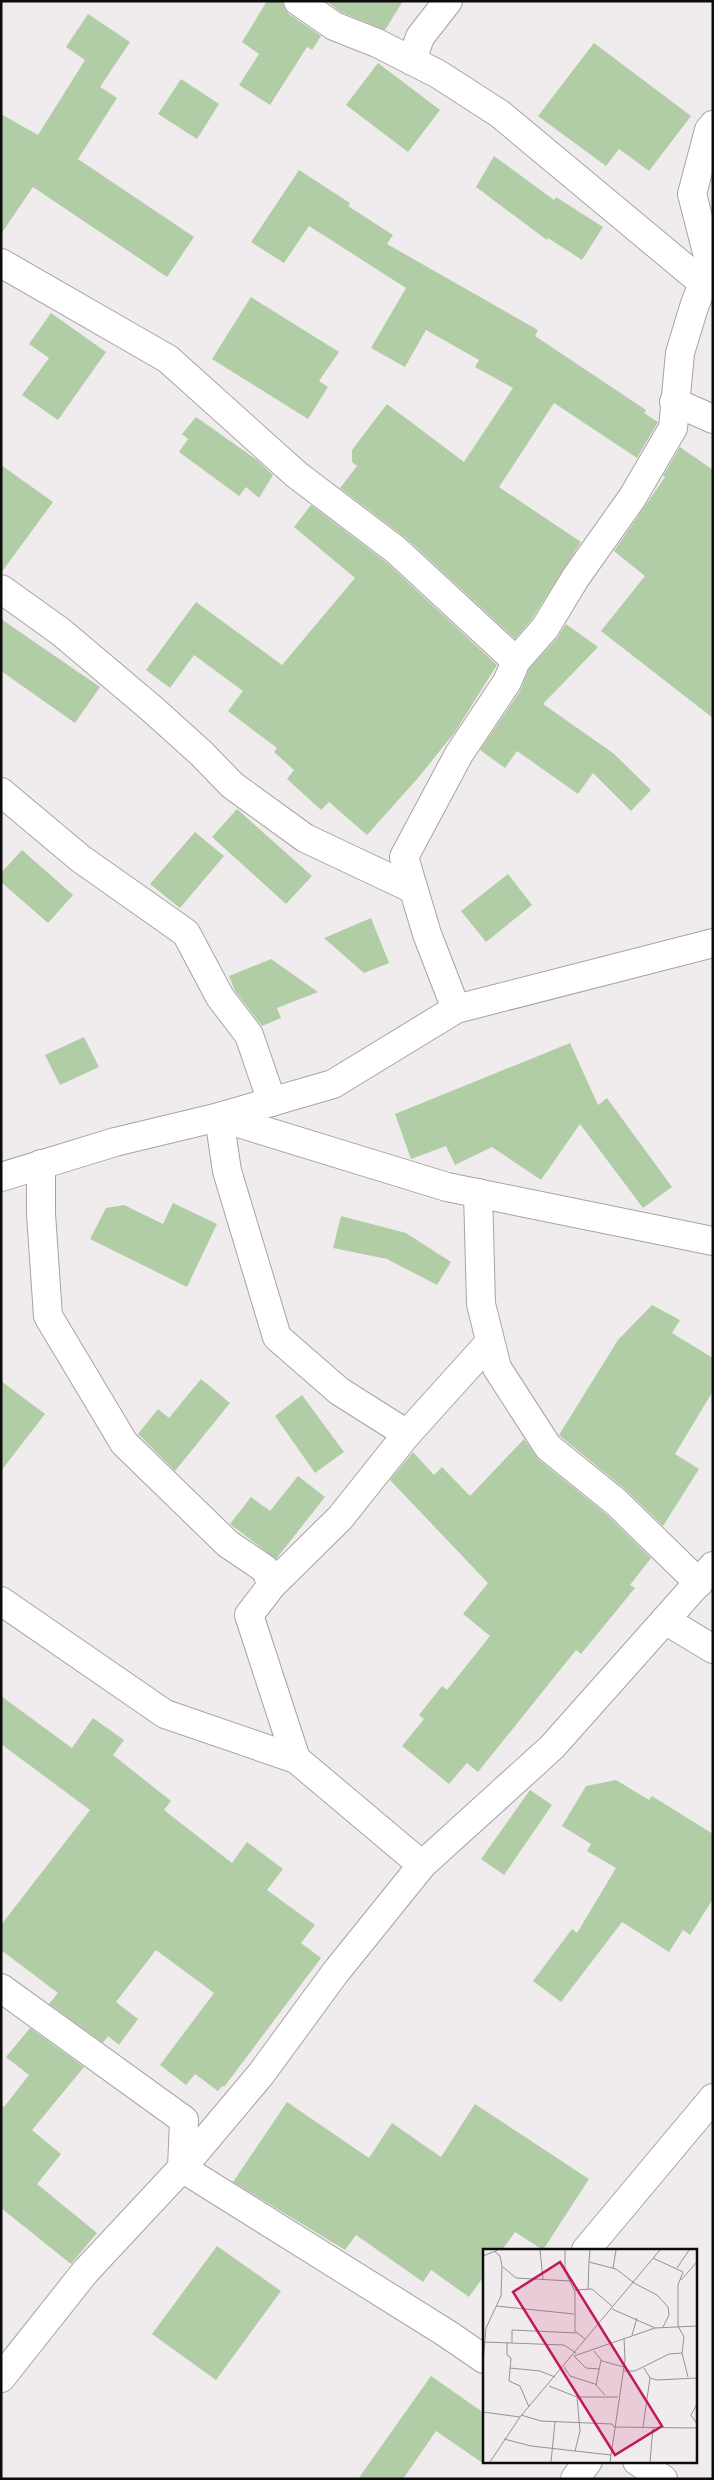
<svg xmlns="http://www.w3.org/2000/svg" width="714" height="2480" font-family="Lato,sans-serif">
<rect width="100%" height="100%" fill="#f0ecee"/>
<!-- building -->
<g fill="#b1cda5">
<polygon points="267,1 283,1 284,8 289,14 321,36 312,50 307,47 270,105 239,85 259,54 242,42"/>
<polygon points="326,1 403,1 385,30 341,12"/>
<polygon points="88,14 130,42 100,87 117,98 78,159 194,237 167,277 33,187 1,234 1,114 38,135 85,60 66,47"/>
<polygon points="594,43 691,116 649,171 619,149 606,166 538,116"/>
<polygon points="378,63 440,110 408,152 346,105"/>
<polygon points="181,79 219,104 197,139 158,114"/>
<polygon points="494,156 554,200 556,197 603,227 582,260 548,238 547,240 476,187"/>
<polygon points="299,170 350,203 348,206 393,235 387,244 538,330 535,336 646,410 644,413 658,422 637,458 554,403 499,487 581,542 532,619 515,639 407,539 340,488 357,466 352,462 352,450 387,404 464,462 513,388 475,367 479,360 426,330 405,367 371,348 406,288 309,226 284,263 251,242"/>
<polygon points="251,297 339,352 319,381 328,387 308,419 212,359"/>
<polygon points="51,313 106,352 58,420 22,395 49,358 29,344"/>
<polygon points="196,417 257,460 273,475 259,498 246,487 239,496 179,452 188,439 182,434"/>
<polygon points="680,447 713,470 713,718 601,631 645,576 614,551 665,477 663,476"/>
<polygon points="1,465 53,502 1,573"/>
<polygon points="311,505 386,562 497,665 455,732 418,778 367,835 329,802 321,810 287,779 294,770 274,752 277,748 228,711 243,691 194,655 170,688 146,670 196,602 282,665 355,578 294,527"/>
<polygon points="1,619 100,687 75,723 1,671"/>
<polygon points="566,624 598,647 543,704 613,753 651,790 631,811 593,773 578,794 517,751 505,768 480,750 520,691 529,669 557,638"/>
<polygon points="237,809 312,876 286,904 212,837"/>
<polygon points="195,832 224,856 180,908 150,884"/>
<polygon points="22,850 73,895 48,923 1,882 1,873"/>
<polygon points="508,874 532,905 486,942 461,911"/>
<polygon points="371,918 389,963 364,973 324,938"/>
<polygon points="271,959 318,992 277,1008 281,1018 262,1026 235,991 229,976"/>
<polygon points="84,1037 99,1067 60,1085 45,1055"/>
<polygon points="570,1043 598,1105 607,1098 672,1187 643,1208 580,1124 541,1180 492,1147 455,1165 446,1146 411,1159 395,1114"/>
<polygon points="173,1203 217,1224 187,1287 90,1239 106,1208 124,1205 163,1224"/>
<polygon points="341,1216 406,1233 451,1262 437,1285 387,1259 333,1248"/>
<polygon points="652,1305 680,1320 672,1333 713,1358 713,1391 675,1454 699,1469 663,1526 626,1490 559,1435 618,1340"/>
<polygon points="201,1379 230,1403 175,1471 138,1434 158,1409 169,1418"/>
<polygon points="1,1381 45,1414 1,1471"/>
<polygon points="302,1395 344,1452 315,1473 275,1416"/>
<polygon points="524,1439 538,1459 606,1514 651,1558 630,1585 635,1588 581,1654 576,1650 478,1772 467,1763 449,1784 402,1746 424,1719 419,1715 442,1686 447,1690 490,1636 463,1614 488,1583 390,1480 413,1452 434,1475 442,1467 470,1496"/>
<polygon points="298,1476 325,1497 276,1559 230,1524 251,1497 270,1511"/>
<polygon points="1,1696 72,1748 93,1718 124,1740 113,1755 171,1801 164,1810 232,1863 247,1842 283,1869 267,1890 315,1925 301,1943 321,1958 224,2087 222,2086 218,2091 195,2074 186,2085 160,2065 214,1993 156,1950 116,2002 138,2019 119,2045 108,2036 103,2043 49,2004 58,1993 1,1950 1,1925 90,1810 1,1744"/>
<polygon points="616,1780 649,1800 652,1796 713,1834 713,1899 690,1935 683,1930 669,1952 622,1922 561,2002 533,1981 572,1929 577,1933 616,1868 587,1851 591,1844 562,1826 586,1786"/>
<polygon points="530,1790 552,1805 504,1875 481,1859"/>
<polygon points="30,2028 84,2067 32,2130 61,2154 37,2184 97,2233 71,2264 1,2208 1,2105 4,2107 29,2075 6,2057"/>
<polygon points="287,2102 369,2158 392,2123 441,2157 475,2104 589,2179 543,2250 515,2232 502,2250 484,2250 484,2276 469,2297 431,2270 423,2282 356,2235 345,2250 233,2182"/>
<polygon points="217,2246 281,2291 216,2380 152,2334"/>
<polygon points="431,2376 484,2413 484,2464 436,2431 403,2479 358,2479"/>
</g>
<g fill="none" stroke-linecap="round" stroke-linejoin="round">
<defs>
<g id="minor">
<polyline points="298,1 334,26 377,43 438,74 500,114 703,283"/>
<polyline points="412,61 420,37 448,1"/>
<polyline points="1,263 168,359 297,475 396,550 516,661"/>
<polyline points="674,402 713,419"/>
<polyline points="1,589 61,632 151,708 202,754 232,785 305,838 413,889"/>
<polyline points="1,792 81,859 186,933 220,997 249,1035 272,1102"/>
<polyline points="456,1009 427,934 404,857 459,754 507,682 516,661 545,628 576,577 632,498 673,428 680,353 694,307 710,264 692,194 709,130 713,125"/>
<polyline points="41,1164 41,1214 48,1316 124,1443 228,1544 265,1569 272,1585 249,1615 296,1759"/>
<polyline points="1,1177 115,1142 219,1117 333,1084 456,1009 713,943"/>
<polyline points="478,1193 481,1304 497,1368 548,1447 616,1502 699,1583"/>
<polyline points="407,1434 339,1391 277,1337 227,1171 219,1117 447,1187 713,1241"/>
<polyline points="272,1585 340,1518 407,1434 490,1342"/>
<polyline points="1,1601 165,1714 296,1759 422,1865"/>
<polyline points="665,1620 713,1649"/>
<polyline points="1,1988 184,2120 182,2168 446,2333 484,2359"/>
<polyline points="586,2250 713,2098"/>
<polyline points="1,2378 85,2272 182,2168 261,2074 335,1973 422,1865 552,1747 713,1566"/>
<polyline points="637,2461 663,2479"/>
<polyline points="575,2479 588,2461"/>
</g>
</defs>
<!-- minor casing -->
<use href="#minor" stroke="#a7a3a5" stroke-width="30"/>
<!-- minor -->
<use href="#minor" stroke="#fff" stroke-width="28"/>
</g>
<!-- overview -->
<g transform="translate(483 2249)">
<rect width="214" height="214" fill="#f0ecee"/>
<path fill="none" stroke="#959294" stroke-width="1" d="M57 1 60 30M82 1V22L92 43V82L102 90M107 1 106 13 133 20 150 33M0 7 15 1M170 9 200 23 195 36V77L201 88 199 104 205 128M20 18 33 29 88 32M130 19 133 1M194 19 206 1M0 31V47M198 31 214 13M149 33 174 46 185 58 186 66 180 78M105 40 106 13M91 41 109 40 130 58M13 57 91 65M129 60 172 79M149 86 154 69M0 93 81 96 93 104M24 93V106L28 109 26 132 37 137 46 158M29 94V81L94 84M111 102 119 112 141 118M0 114 3 79 18 47 19 17 17 7 11 2M81 118 87 127 112 135 122 146M27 119 57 122 72 128M161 119 167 129 174 131 214 129M116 120 103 119 91 107 172 79 214 77M141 122H152L186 105 199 104M113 136 118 111M66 137 94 148 97 182 92 202M94 148H135M214 155 208 166 214 175M0 163 37 168M38 166 58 172 129 175 131 178 214 179M160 178 167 129M21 190 48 197 128 206M7 213 37 168 177 1M68 213 72 173M127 213 142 111 141 89M167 213 170 178"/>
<path fill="#c2185b" fill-opacity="0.15" stroke="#c2185b" stroke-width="2.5" d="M77 13 179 177 132 206 30 43Z"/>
<rect width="214" height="214" fill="none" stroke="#0d0c0d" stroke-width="2.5"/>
</g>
<!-- border -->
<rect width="714" height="2480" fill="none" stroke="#0d0c0d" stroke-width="5"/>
</svg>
